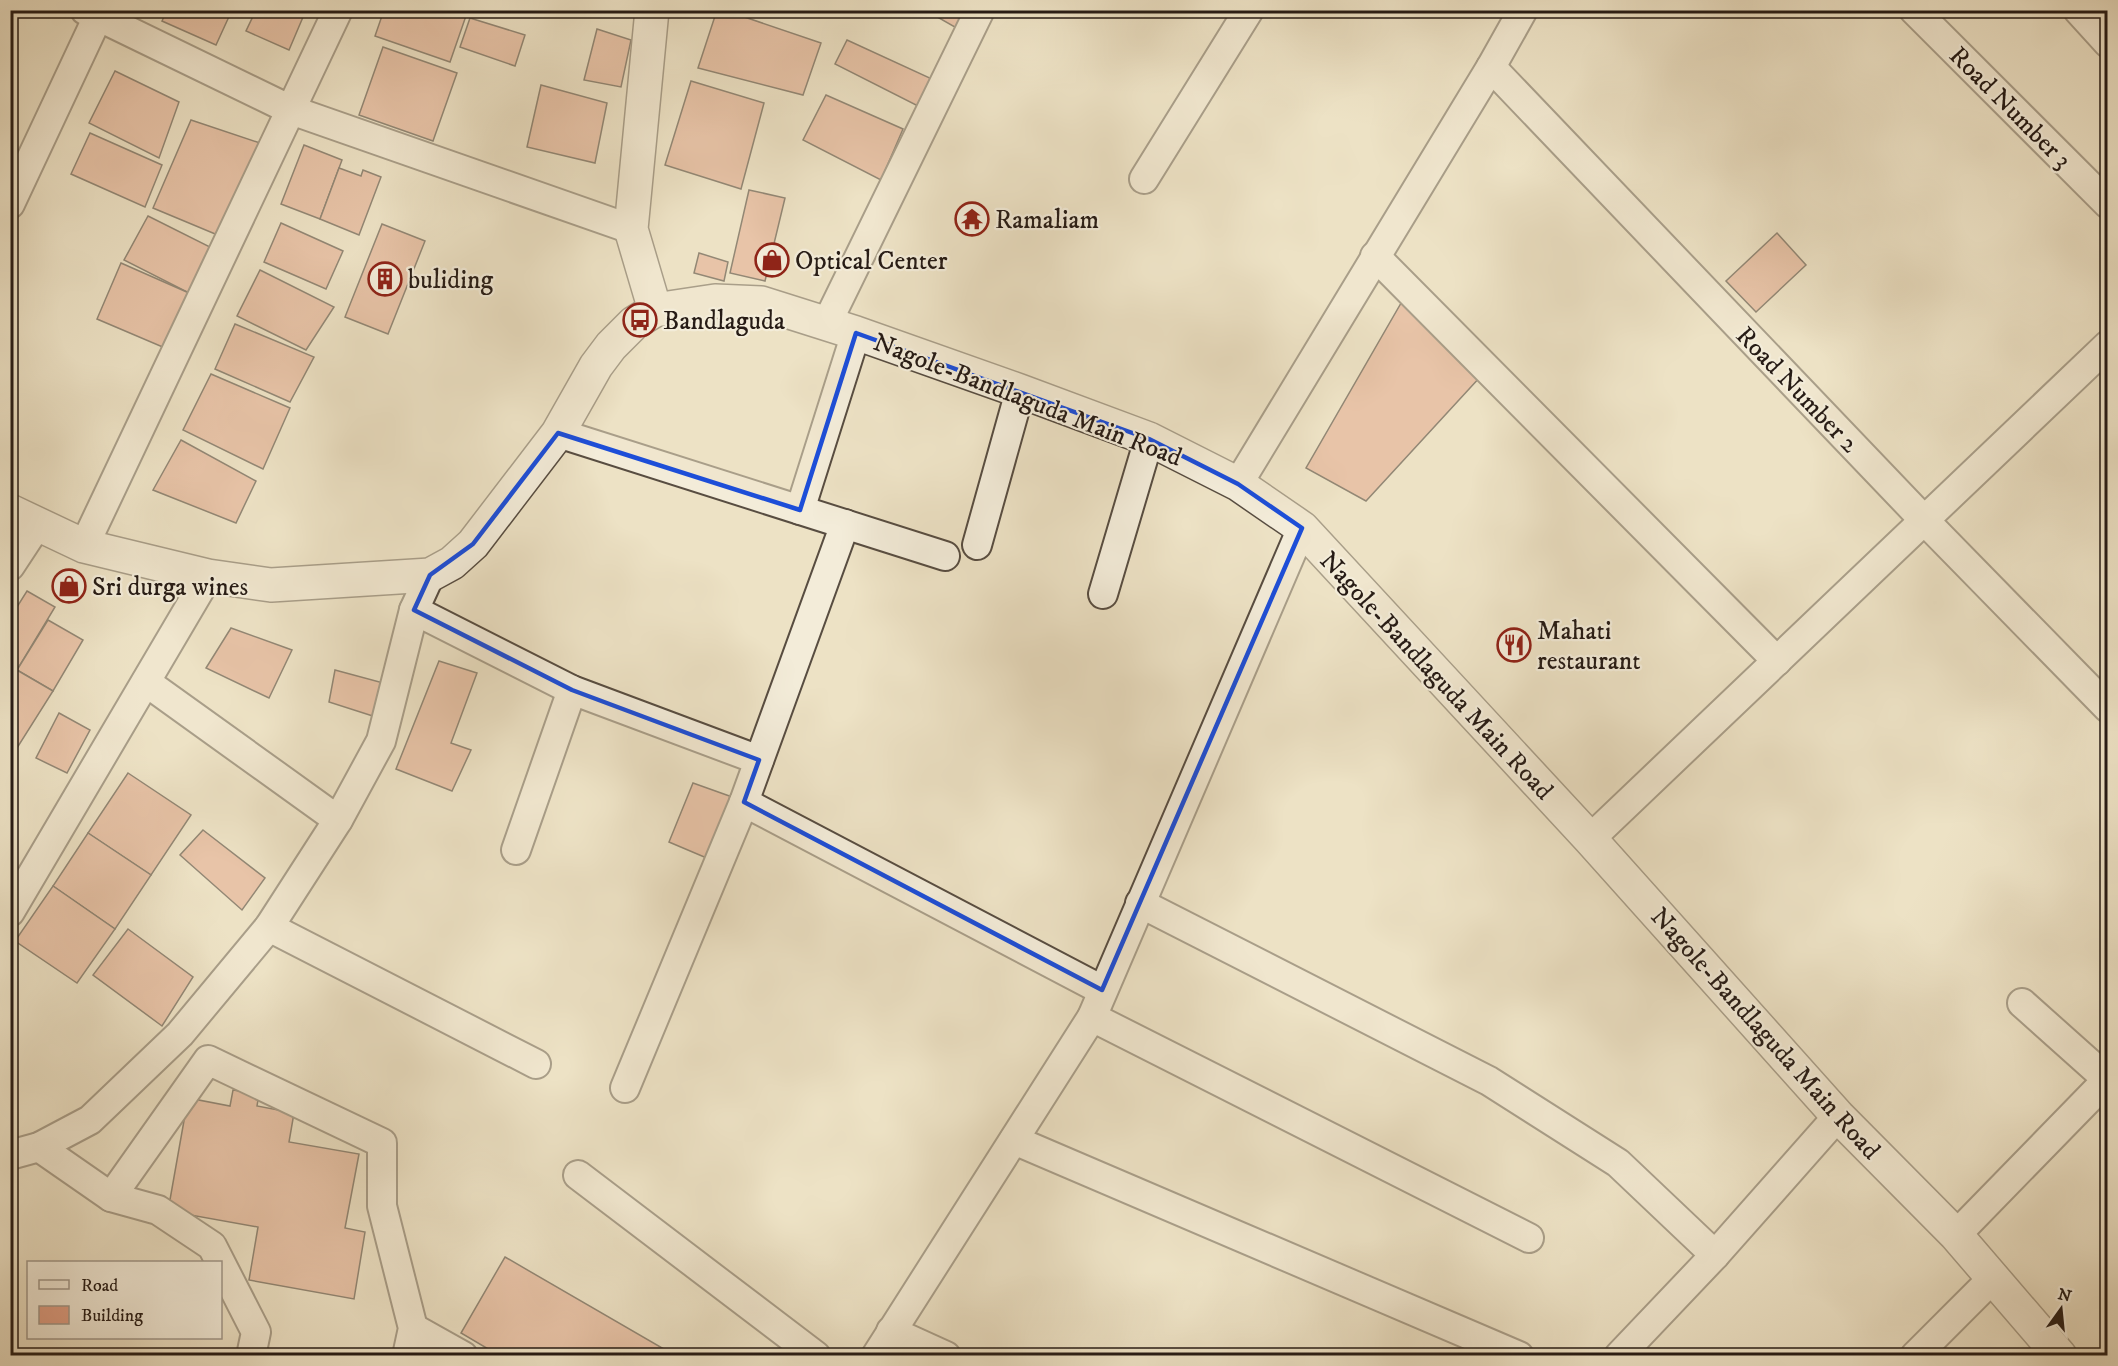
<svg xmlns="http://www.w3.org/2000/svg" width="2118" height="1366" font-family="'IM FELL DW Pica',serif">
<rect width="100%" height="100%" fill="#ede2c5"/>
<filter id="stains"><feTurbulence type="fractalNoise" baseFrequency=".00333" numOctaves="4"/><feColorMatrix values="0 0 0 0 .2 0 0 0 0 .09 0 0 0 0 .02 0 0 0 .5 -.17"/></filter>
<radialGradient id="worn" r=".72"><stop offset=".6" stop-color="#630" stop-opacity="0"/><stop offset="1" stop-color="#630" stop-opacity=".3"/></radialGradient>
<!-- building -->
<g fill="#e2a086" stroke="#261b15" stroke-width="1.5">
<polygon points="167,10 232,10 216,45 162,21"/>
<polygon points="256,10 306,10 289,50 246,31"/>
<polygon points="384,10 460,10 467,13 450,62 375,36"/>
<polygon points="717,10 724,10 821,43 803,95 698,68"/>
<polygon points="925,10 969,10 960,30"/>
<polygon points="470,18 525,35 515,66 460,47"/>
<polygon points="597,29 631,40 621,87 584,80"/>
<polygon points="847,40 932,79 918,106 835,64"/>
<polygon points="383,47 457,73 433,141 359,115"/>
<polygon points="115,71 179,102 159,158 89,123"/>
<polygon points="691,81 764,103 741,189 665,165"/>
<polygon points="541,85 607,103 595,163 527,147"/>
<polygon points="826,95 903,129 881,180 803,140"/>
<polygon points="191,120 263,144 220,236 153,208"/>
<polygon points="90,133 162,165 145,207 71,174"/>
<polygon points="304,145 342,160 320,219 281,204"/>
<polygon points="339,168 361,176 363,170 381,177 359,235 320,219"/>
<polygon points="749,190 785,198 765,281 730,273"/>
<polygon points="148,216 212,248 189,293 124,260"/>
<polygon points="281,223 343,251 326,289 264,262"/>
<polygon points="382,224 425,241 388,334 345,317"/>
<polygon points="1777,233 1806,265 1756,312 1726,281"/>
<polygon points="699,253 728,262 724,281 694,273"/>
<polygon points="121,263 189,293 165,348 97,319"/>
<polygon points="260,270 334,307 306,350 237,316"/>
<polygon points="1404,298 1481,376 1366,501 1306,468"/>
<polygon points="235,324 314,357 290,402 215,369"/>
<polygon points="211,374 290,408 263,469 183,430"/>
<polygon points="181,440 256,481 236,523 153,490"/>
<polygon points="27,591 55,607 17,670 10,666 10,618"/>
<polygon points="48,620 83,640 53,691 17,670"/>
<polygon points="231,628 292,650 269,698 206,668"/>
<polygon points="439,661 477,673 451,743 471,750 452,791 396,769"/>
<polygon points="10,666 53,691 17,748 10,744"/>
<polygon points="335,670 387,684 379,718 329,702"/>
<polygon points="59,713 90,730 67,773 36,758"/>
<polygon points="128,773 191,815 151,875 88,833"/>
<polygon points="693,783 735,798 709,859 669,842"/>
<polygon points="203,830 265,878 242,910 180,855"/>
<polygon points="88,833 151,875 115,929 53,886"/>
<polygon points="53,886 115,929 77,983 15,941"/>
<polygon points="128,929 193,977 162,1026 93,975"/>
<polygon points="233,1090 259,1094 257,1106 294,1113 289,1142 359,1154 345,1228 365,1232 354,1299 249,1280 258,1227 168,1211 188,1098 230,1106"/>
<polygon points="505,1257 676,1356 500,1356 461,1333"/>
</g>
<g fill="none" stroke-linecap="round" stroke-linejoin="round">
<defs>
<g id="minor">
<polyline points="85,10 291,110 631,229"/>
<polyline points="1914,10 2108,204"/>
<polyline points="2078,10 2108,43"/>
<polyline points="1491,67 1924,520 2108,708"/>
<polyline points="1144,179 1249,10"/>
<polyline points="10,204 101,10"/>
<polyline points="1375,256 1777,661"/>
<polyline points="826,325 980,10"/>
<polyline points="558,433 945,556"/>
<polyline points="1238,484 1491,67 1523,10"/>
<polyline points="800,510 856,333"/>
<polyline points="977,545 1020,391"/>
<polyline points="84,546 338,10"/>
<polyline points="10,566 37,525"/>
<polyline points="1103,594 1149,439"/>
<polyline points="414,610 572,690 759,760"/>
<polyline points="146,682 338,820"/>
<polyline points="744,802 1102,990"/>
<polyline points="1590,839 2108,345"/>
<polyline points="516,850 572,690"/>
<polyline points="1140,903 1489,1081 1618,1163 1715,1255"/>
<polyline points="10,912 208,576"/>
<polyline points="269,927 536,1064"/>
<polyline points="2022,1003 2107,1079"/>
<polyline points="1092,1017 1529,1238"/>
<polyline points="625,1088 744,802 845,524"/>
<polyline points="1014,1140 1519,1356"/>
<polyline points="39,1147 111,1197 158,1210 212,1246 256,1332 251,1356"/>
<polyline points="10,1155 39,1147 90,1120 180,1034 269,927 338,820 381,741 414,610 430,575"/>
<polyline points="578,1175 816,1356"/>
<polyline points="111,1197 208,1060 382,1143 382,1206 413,1328 407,1356"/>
<polyline points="1956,1235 2108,1079"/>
<polyline points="413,1328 463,1356"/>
<polyline points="891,1331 946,1356"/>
<polyline points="876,1356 1092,1017 1302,528"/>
<polyline points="1619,1356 1715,1255 1838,1116"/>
<polyline points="1915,1356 1994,1277"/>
</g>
<g id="tertiary">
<polyline points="652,10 631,229 655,310"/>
<polyline points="10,511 84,546 208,576 271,585 430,575 452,563 473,544 558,433 596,366 611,346 634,323 655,310 715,301 761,303 856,333 1020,391 1149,439 1238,484 1302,528 1590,839 1838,1116 1956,1235 2060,1356"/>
</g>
</defs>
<!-- minor casing -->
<use href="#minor" stroke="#584d41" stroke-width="32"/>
<!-- tertiary casing -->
<use href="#tertiary" stroke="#584d41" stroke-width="36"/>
<!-- minor -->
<use href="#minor" stroke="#f3ecd9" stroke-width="28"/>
<!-- tertiary -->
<use href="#tertiary" stroke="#f3ecd9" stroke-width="33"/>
</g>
<!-- marked area -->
<path d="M0 0H2118V1366H0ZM856 333 1149 439 1238 484 1302 528 1102 990 744 802 759 760 572 690 414 610 430 575 473 544 558 433 800 510Z" fill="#ede2c5" fill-opacity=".55" fill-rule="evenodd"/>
<path fill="none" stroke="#1d4ed8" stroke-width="4.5" stroke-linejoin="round" d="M856 333 1149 439 1238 484 1302 528 1102 990 744 802 759 760 572 690 414 610 430 575 473 544 558 433 800 510Z"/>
<!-- icons -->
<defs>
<symbol id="temple-ring" viewBox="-11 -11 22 22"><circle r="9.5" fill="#f3ecd9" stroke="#8f2418" stroke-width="1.5"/><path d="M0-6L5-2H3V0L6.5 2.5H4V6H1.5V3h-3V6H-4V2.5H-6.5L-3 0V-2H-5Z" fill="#8f2418"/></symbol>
<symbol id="shop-ring" viewBox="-11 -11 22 22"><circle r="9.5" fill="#f3ecd9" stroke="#8f2418" stroke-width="1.5"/><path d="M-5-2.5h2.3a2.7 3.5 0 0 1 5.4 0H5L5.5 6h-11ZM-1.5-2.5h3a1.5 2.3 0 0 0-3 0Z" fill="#8f2418"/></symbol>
<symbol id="building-ring" viewBox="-11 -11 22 22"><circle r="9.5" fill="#f3ecd9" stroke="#8f2418" stroke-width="1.5"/><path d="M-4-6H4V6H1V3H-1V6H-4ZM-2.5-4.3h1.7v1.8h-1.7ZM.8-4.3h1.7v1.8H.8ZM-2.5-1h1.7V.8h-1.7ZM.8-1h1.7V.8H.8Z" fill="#8f2418"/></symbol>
<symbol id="bus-ring" viewBox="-11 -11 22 22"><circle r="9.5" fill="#f3ecd9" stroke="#8f2418" stroke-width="1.5"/><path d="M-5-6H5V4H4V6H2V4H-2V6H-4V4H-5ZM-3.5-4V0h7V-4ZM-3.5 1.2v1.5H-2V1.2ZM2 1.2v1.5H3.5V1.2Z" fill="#8f2418"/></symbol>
<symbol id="restaurant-ring" viewBox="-11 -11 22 22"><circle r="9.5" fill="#f3ecd9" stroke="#8f2418" stroke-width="1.5"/><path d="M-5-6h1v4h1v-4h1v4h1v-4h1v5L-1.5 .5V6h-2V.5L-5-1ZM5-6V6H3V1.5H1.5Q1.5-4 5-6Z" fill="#8f2418"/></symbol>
</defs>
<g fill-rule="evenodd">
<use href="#temple-ring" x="953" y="200" width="38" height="38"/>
<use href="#shop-ring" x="753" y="241" width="38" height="38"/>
<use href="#building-ring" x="366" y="260" width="38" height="38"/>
<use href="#bus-ring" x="621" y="301" width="38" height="38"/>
<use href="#shop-ring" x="50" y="567" width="38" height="38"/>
<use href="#restaurant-ring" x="1495" y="626" width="38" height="38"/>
</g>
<g text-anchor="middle" stroke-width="4.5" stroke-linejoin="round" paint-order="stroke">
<!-- street labels -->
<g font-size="26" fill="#261b15" stroke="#f3ecd9">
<text transform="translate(2011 107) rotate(45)" y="9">Road Number 3</text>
<text transform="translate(1798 389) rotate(46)" y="9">Road Number 2</text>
<text transform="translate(1028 399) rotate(21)" y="9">Nagole-Bandlaguda Main Road</text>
<text transform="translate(1437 675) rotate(47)" y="9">Nagole-Bandlaguda Main Road</text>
<text transform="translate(1766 1033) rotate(48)" y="9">Nagole-Bandlaguda Main Road</text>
</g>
<!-- poi labels -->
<g font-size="26" fill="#261b15" stroke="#f3ecd9" text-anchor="start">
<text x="995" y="228">Ramaliam</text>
<text x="795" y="269">Optical Center</text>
<text x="408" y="288">buliding</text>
<text x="663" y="329">Bandlaguda</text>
<text x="92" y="595">Sri durga wines</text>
<text x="1537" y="639">Mahati<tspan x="1537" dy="30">restaurant</tspan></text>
</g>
</g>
<!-- margin -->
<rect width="2118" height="1366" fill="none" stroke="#ede2c5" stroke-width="36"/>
<rect x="12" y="12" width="2094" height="1342" fill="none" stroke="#261b15" stroke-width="3"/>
<rect x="18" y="18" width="2082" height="1330" fill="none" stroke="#261b15" stroke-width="1.5"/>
<!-- legend -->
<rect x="27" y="1261" width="195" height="78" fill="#f3ecd9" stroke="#a1988b" stroke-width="1.5"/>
<rect x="39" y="1280" width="30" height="9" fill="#f3ecd9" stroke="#a1988b" stroke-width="1.5"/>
<text x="81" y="1291" font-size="18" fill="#261b15">Road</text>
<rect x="39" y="1306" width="30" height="18" fill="#e2a086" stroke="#a1988b" stroke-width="1.5"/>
<text x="81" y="1321" font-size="18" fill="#261b15">Building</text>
<!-- north arrow -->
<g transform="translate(2061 1309) rotate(15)" stroke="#f3ecd9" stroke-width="4.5" paint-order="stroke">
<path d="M0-4.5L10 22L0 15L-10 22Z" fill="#261b15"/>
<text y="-9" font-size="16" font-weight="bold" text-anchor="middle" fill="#261b15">N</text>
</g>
<rect width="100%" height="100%" filter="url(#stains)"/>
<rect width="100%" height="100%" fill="url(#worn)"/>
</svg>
